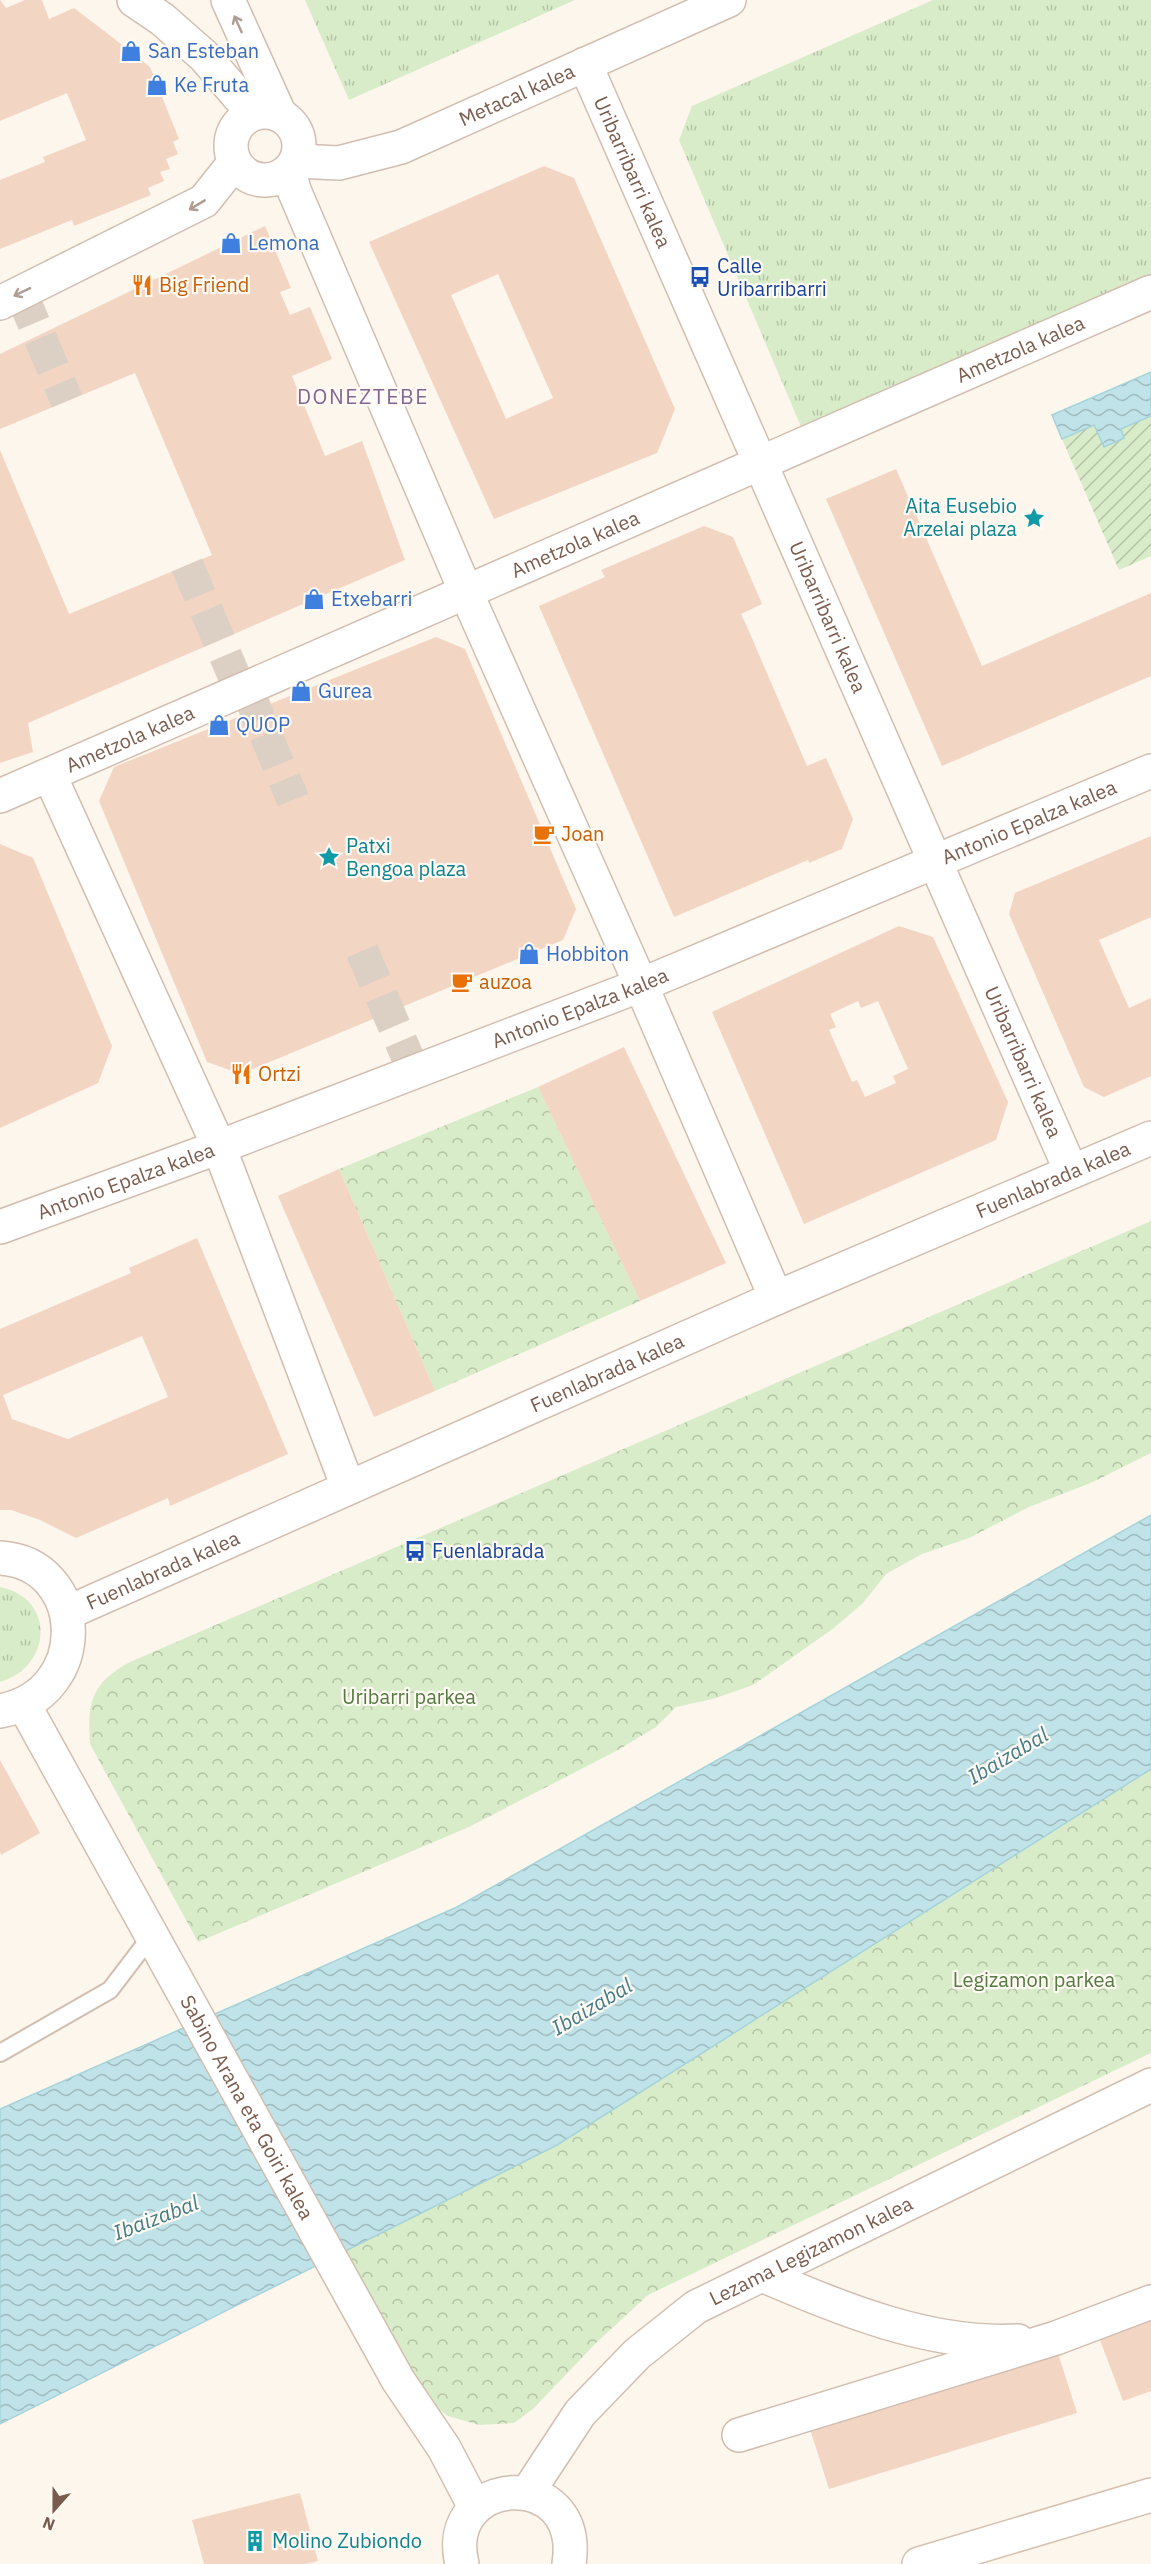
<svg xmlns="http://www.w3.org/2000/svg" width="1151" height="2564" font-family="'IBM Plex Sans',sans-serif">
<defs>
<pattern id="grass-tufts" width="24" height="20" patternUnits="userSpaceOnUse" patternTransform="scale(1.5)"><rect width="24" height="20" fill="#d8ecc9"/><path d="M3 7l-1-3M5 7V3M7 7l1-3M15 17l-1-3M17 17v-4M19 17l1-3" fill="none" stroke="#b4c2a5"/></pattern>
<pattern id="park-crowns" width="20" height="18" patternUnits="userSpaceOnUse" patternTransform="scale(1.5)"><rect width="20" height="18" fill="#d8ecc9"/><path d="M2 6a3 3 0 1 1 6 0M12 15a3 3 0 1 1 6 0" fill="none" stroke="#b4c2a5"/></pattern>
<pattern id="garden-furrows" width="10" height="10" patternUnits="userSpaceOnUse" patternTransform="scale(1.5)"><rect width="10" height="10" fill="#d8ecc9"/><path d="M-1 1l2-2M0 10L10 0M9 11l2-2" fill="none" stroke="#b4c2a5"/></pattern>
<pattern id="water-waves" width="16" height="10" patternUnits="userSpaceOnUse" patternTransform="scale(1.5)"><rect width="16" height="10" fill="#bfe3e8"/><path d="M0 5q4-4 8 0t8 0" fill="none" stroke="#a0bbbe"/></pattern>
</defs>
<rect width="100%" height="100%" fill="#fdf6ec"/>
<!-- grass -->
<g fill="url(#grass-tufts)">
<polygon points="305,0 575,0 349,100"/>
<polygon points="933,0 1151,0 1151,276 802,429 679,140 692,106"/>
<path d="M0 1587C56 1598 52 1667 0 1682Z"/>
</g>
<!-- park -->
<g fill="url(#park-crowns)">
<polygon points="538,1087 640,1301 435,1391 339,1169"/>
<path d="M1151 1221V1453L1093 1482 1029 1507 969 1538 922 1554 886 1574 863 1603 834 1628 753 1685 713 1699 676 1707 656 1727 618 1750 469 1827 198 1942 90 1744C87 1701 92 1683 130 1662Z"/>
<polygon points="1151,1769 1151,2053 648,2295 596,2343 533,2409 514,2423 479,2425 448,2416 398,2380 337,2255 557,2145"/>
</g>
<!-- garden -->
<polygon fill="url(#garden-furrows)" points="1151,416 1151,556 1119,570 1062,439 1094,425 1104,447 1121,429"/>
<!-- water -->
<g fill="url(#water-waves)" stroke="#a5d3da" stroke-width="1.5">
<polygon points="1151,372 1151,416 1121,429 1124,438 1104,447 1094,425 1062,439 1052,415"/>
<polygon points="1151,1515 1151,1769 557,2145 0,2424 0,2109 457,1907"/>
</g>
<!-- building -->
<g fill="#f3d5c3" fill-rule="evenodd">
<polygon points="0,0 6,8 25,0 42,0 49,19 74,8 112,37 150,67 179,139 173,142 178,154 166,159 170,169 160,172 164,181 148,188 151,195 74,226 72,220 0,249 0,180 45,162 43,157 86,140 67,93 0,121"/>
<path d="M544 166 574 178 675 409 657 453 494 519 369 242ZM498 274 553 398 506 419 451 295Z"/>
<polygon points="265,226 291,288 280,292 290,315 310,307 332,359 292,376 325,456 362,441 405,560 28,723 33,752 0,763 0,450 69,614 212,555 135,373 0,429 0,354"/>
<polygon points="896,469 982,666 1151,593 1151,676 942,766 826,499"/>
<polygon points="704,526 733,537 762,604 741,614 748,629 807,766 826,758 853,819 842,849 809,863 808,860 674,917 539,606 605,577 601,570"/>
<polygon points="436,637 465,649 576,909 563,940 241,1074 207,1062 99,801 114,767"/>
<polygon points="1151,836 1151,917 1099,940 1129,1008 1151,998 1151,1076 1104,1097 1084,1087 1009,914 1015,893"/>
<polygon points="0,844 33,858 112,1046 98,1083 0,1128"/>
<path d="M899 926 933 937 1008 1102 996 1140 804 1224 712 1012ZM858 1001 861 1008 878 1001 908 1069 893 1076 896 1083 865 1097 857 1080 852 1082 829 1030 836 1027 830 1014Z"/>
<polygon points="624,1047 726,1263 640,1301 538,1087"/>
<polygon points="339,1169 435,1391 374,1417 278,1196"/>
<path d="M197 1238 288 1454 170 1506 168 1498 76 1538 40 1520 11 1510H0V1329L131 1273 129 1268ZM142 1336 168 1397 68 1439 12 1419 3 1395Z"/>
<polygon points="0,1760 40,1833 1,1855 0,1852"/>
<polygon points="1151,2321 1151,2391 1123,2401 1100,2340"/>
<polygon points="1057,2350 1077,2413 829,2489 809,2426"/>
<polygon points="300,2493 318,2561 306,2564 204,2564 192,2520"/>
</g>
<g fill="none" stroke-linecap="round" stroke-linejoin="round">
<!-- street-tunnel -->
<g stroke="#dcd0c4" stroke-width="33" stroke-dasharray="33 16" stroke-linecap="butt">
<polyline points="21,293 67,401"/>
<polyline points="187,565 241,692"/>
<polyline points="247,689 293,800"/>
<polyline points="362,951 414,1072"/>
</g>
<defs>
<polyline id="lane" points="0,2053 110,1990 152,1935"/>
<g id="street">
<polyline points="134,0 162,19 204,56 253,113"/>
<polyline points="228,0 280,115"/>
<path id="s1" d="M585 64 1071 1171"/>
<circle cx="265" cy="146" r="34"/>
<path id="s2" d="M296 161 339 163 401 147 729 0"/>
<polyline points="289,170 294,190 469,599 641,985 776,1298"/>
<polyline points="0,303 204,201 235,162"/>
<polyline points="50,776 219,1147 348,1487"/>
<path id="s3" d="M0 796 1151 292"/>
<path id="s4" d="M0 1227 219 1147 641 985 1151 771"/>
<path d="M0 1558C88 1563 94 1694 0 1711"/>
<path id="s5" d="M67 1613 776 1298 1151 1138"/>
<path id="s6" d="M24 1705 398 2380 444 2448 475 2507"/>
<path d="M762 2275C842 2309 930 2346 1018 2341"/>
<polyline points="739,2435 1056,2338 1151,2302"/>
<path id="s7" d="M528 2492 580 2413 637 2354 696 2307 1151 2085"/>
<path d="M462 2564C440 2474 584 2464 569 2564"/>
</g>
<polyline id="secondary" points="919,2564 1151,2495"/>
</defs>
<!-- lane casing -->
<use href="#lane" stroke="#d1beb0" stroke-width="20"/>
<!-- street casing -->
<use href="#street" stroke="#d1beb0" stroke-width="36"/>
<!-- secondary casing -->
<use href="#secondary" stroke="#d6c0b0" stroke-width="36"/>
<!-- lane -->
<use href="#lane" stroke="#fff" stroke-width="16"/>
<!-- street -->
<use href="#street" stroke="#fff" stroke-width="33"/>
<!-- secondary -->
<use href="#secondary" stroke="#fff" stroke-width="33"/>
</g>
<!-- one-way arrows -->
<defs><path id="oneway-shaft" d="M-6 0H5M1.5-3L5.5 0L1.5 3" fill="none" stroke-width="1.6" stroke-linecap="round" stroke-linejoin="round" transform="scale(1.5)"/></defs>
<g stroke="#af9d94">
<use href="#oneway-shaft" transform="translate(238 24) rotate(-114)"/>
<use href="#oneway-shaft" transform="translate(197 205) rotate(149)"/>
<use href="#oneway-shaft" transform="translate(22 292) rotate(154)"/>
</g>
<!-- icons -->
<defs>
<symbol id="shop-bare" viewBox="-9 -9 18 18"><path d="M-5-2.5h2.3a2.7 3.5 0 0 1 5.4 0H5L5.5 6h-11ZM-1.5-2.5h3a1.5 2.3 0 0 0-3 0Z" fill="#3f7fe0" stroke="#fffaf3" stroke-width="2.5" paint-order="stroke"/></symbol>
<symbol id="bus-bare" viewBox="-9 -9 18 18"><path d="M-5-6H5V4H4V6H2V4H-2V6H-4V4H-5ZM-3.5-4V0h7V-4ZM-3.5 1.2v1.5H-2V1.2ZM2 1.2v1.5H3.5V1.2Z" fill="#1a4fb4" stroke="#fffaf3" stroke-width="2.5" paint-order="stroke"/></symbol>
<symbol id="restaurant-bare" viewBox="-9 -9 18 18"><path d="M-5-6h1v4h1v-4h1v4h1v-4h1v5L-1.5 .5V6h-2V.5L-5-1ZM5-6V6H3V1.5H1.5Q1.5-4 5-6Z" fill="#e8710a" stroke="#fffaf3" stroke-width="2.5" paint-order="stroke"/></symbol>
<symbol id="sight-bare" viewBox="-9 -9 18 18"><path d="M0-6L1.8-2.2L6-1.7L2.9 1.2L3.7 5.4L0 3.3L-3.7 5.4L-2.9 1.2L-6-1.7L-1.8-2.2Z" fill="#0f9aa8" stroke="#fffaf3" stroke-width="2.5" paint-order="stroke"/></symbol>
<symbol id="cafe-bare" viewBox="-9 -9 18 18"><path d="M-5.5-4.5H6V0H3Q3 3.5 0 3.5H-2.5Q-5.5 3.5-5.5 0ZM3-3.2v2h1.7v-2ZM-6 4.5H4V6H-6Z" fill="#e8710a" stroke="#fffaf3" stroke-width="2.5" paint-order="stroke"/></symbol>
<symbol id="building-bare" viewBox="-9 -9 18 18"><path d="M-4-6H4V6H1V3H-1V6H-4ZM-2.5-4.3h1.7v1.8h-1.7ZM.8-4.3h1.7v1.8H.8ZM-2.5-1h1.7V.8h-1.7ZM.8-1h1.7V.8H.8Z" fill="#0f9aa8" stroke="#fffaf3" stroke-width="2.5" paint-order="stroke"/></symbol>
</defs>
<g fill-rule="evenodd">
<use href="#shop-bare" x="116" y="36" width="30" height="30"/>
<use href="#shop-bare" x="142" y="70" width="30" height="30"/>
<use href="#shop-bare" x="216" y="228" width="30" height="30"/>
<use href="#bus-bare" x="685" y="262" width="30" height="30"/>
<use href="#restaurant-bare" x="127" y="270" width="30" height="30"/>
<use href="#sight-bare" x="1019" y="503" width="30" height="30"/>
<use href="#shop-bare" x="299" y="584" width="30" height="30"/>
<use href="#shop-bare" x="286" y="676" width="30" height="30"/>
<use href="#shop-bare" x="204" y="710" width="30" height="30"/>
<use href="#cafe-bare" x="529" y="819" width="30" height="30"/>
<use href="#sight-bare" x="314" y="842" width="30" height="30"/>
<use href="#shop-bare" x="514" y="939" width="30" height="30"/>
<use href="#cafe-bare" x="447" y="967" width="30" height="30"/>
<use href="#restaurant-bare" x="226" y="1059" width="30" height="30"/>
<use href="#bus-bare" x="400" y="1536" width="30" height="30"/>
<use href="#building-bare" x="240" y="2526" width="30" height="30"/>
</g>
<g text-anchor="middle" stroke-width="4.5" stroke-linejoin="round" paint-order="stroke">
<!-- shop labels -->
<g font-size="20" fill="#366cbe" stroke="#fffaf3" text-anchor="start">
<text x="148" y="58">San Esteban</text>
<text x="174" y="92">Ke Fruta</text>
<text x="248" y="250">Lemona</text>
<text x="331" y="606">Etxebarri</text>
<text x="318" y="698">Gurea</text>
<text x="236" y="732">QUOP</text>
<text x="546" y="961">Hobbiton</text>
</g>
<!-- street labels -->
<g font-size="20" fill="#7a5c4d" stroke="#fffaf3">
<text dy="7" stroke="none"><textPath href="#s2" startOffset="234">Metacal kalea</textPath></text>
<text dy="7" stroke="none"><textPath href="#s1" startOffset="118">Uribarribarri kalea</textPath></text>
<text dy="7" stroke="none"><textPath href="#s3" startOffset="1114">Ametzola kalea</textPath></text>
<text dy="7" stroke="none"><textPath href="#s3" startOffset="628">Ametzola kalea</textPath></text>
<text dy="7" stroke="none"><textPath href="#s1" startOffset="604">Uribarribarri kalea</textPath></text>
<text dy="7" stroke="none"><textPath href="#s3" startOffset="142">Ametzola kalea</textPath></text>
<text dy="7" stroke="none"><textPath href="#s4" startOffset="1106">Antonio Epalza kalea</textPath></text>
<text dy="7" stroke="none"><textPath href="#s4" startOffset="620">Antonio Epalza kalea</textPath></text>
<text dy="7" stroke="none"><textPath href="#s1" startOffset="1090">Uribarribarri kalea</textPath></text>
<text dy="7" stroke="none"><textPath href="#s5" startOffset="1077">Fuenlabrada kalea</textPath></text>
<text dy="7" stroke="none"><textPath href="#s4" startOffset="134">Antonio Epalza kalea</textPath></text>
<text dy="7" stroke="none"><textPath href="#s5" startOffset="591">Fuenlabrada kalea</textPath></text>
<text dy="7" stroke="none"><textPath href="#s5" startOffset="105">Fuenlabrada kalea</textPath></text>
<text dy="7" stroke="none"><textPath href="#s6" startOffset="460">Sabino Arana eta Goiri kalea</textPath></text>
<text dy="7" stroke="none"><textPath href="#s7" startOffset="380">Lezama Legizamon kalea</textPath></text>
</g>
<!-- transit labels -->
<g font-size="20" fill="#164399" stroke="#fffaf3" text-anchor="start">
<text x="717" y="273">Calle<tspan x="717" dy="23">Uribarribarri</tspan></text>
<text x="432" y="1558">Fuenlabrada</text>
</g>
<!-- food labels -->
<g font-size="20" fill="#c56008" stroke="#fffaf3" text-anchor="start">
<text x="159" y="292">Big Friend</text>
<text x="561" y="841">Joan</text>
<text x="479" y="989">auzoa</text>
<text x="258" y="1081">Ortzi</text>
</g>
<!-- culture labels -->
<g font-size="20" fill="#0d838f" stroke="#fffaf3" text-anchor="start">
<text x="1017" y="513" text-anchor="end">Aita Eusebio<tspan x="1017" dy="23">Arzelai plaza</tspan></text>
<text x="346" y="853">Patxi<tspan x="346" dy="23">Bengoa plaza</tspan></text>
<text x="272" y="2548">Molino Zubiondo</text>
</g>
<!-- park labels -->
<g font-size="20" fill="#537a41" stroke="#fffaf3">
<text x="409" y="1704">Uribarri parkea</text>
<text x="1034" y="1987">Legizamon parkea</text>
</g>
<!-- neighbourhood labels -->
<g font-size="21" letter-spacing="1.5" fill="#846695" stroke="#fffaf3">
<text x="363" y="404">DONEZTEBE</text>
</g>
<!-- water labels -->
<g font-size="21" font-style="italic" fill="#437c86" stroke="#fffaf3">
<text transform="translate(1008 1756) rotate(-31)" y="7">Ibaizabal</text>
<text transform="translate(592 2007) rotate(-31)" y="7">Ibaizabal</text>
<text transform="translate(156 2218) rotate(-21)" y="7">Ibaizabal</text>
</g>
</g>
<!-- north arrow -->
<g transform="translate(54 2510) rotate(201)" stroke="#fffaf3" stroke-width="4.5" paint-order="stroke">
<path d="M0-4.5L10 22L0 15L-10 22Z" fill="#7a5c4d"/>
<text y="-9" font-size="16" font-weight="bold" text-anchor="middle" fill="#7a5c4d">N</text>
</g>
</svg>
